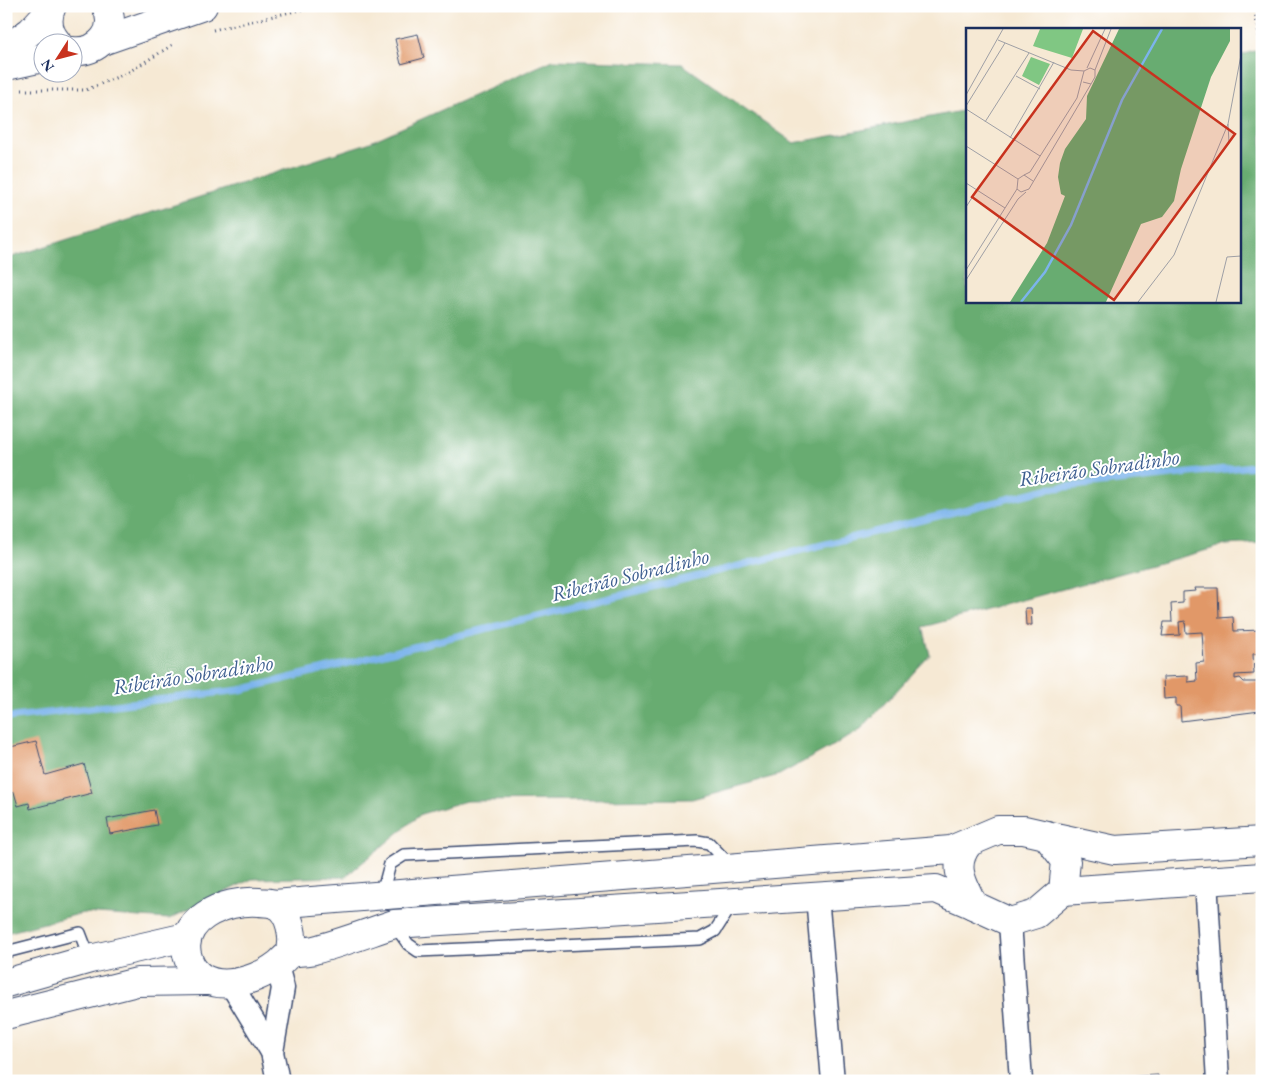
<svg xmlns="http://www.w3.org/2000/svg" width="1268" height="1087" font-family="'EB Garamond',serif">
<rect width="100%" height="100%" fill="#fff"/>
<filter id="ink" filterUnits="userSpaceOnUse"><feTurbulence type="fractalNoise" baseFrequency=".02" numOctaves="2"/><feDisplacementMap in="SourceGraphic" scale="10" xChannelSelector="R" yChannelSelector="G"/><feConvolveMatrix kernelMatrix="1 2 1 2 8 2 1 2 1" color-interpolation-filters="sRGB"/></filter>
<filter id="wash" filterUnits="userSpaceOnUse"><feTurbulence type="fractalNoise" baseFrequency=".0096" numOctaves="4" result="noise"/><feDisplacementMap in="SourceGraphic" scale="20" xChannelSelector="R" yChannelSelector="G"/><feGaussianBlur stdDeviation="1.12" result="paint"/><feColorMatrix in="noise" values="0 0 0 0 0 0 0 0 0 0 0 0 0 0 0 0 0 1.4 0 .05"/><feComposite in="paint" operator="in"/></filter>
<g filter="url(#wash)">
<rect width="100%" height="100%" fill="#f6e9d4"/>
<!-- forest -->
<polygon fill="#68ac71" stroke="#426e68" points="1262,48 1262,543 1226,545 923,627 930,655 858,732 779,775 692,799 466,801 421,814 345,877 252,879 169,919 83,913 6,933 6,259 368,143 553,60 682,64 794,143 967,110 967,301 1239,301 1239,56"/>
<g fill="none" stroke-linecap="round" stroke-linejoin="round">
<!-- stream -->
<polyline stroke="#7cb4ec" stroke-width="7" points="6,718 240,690 1047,489 1262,465"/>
</g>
<g id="blocks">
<!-- building -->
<g fill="#e19867">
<polygon points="418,34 424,58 401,64 395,39"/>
<polygon points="1195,588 1218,588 1219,618 1233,617 1234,631 1262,630 1262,653 1253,654 1254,674 1235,675 1235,679 1240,678 1244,682 1259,682 1260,711 1181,721 1180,706 1176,706 1176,698 1164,699 1163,677 1188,676 1188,682 1197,681 1196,663 1204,662 1202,632 1186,633 1185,621 1179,622 1180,635 1162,636 1164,622 1172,622 1171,604 1183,603 1183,592 1196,591"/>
<polygon points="1025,608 1031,608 1032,625 1026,625"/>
<polygon points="36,741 45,775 84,764 92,793 30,809 29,803 18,806 14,792 10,794 9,789 6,790 6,748"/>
<polygon points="154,810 157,825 110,834 107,819"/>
<polygon points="1158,1075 1158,1081 1092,1081 1092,1079"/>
</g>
</g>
</g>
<g filter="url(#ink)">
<use href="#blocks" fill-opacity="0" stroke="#3c4b70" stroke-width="1"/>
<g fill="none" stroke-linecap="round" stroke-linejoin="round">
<defs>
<g id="service">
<polyline points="382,894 390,864 404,855 697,841 709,843 731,866"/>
<polyline points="395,926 408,944 418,951 700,939 715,931 733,903"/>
<polyline points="6,952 80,933 90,959"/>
</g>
<g id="minor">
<polyline points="1206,880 1218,1081"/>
<polyline points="817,896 833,1081"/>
<polyline points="1010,922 1021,1081"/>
<polyline points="231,984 272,1052 278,1081"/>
<polyline points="272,1052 283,988 277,966"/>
</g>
<g id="tertiary">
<polyline points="1046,835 1115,850 1262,841"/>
<polyline points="1063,891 1262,877"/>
<path d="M274 904 951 850 998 830H1024L1046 835 1066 861 1063 891 1036 914 1010 922 973 905C963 883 951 866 968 844"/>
<path d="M290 954C295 939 291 911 274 904 270 902 263 903 259 902 226 899 173 920 189 961 203 997 254 983 277 965 282 962 286 955 292 953 299 951 307 952 314 950 341 943 367 933 394 924L936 889 973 905"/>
<polyline points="6,983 90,959 186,937"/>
<polyline points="6,1015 137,982 206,981"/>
</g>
<g id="secondary">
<path d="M52 6C46 19 48 32 57 42"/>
<polyline points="102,41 203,6"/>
<polyline points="6,49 31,31 50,10"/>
<path d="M72 51C98 54 119 31 106 6"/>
<polyline points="6,66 42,58"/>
</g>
</defs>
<!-- service casing -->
<use href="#service" stroke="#3c4b70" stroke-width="14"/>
<!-- minor casing -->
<use href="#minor" stroke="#3c4b70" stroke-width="25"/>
<!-- tertiary casing -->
<use href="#tertiary" stroke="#3c4b70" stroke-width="30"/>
<!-- secondary casing -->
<use href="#secondary" stroke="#3c4b70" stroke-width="30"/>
<!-- path -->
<g stroke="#3c4b70" stroke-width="3" stroke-dasharray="1 4" stroke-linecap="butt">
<polyline points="1254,6 1262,53"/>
<polyline points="213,30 317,6"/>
<polyline points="22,90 86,90 127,73 174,44"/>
</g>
<!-- service -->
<use href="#service" stroke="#fff" stroke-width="11"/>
<!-- minor -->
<use href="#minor" stroke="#fff" stroke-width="22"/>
<!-- tertiary -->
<use href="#tertiary" stroke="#fff" stroke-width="28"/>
<!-- secondary -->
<use href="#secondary" stroke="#fff" stroke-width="28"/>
</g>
</g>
<g text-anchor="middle" stroke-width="4" stroke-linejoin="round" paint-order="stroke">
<!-- water labels -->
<g font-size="21" font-style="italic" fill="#3d5e90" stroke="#fff">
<text transform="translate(1099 468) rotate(-8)" y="7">Ribeirão Sobradinho</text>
<text transform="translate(630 575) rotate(-14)" y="7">Ribeirão Sobradinho</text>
<text transform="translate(193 675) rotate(-9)" y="7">Ribeirão Sobradinho</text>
</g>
</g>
<!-- overview -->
<g transform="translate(966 28)">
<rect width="275" height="275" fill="#f6e9d4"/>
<path d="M74 1H117L106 30 67 18ZM65 29 84 36 73 57 56 48Z" fill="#80c783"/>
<path d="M153 1H264V13L245 49 215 141 208 173 196 189 175 196 140 274H44L81 215 99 168 95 166 92 149 94 135 99 121 120 91 121 68Z" fill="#68ac71"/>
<path fill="none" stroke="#7cb4ec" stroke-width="2.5" d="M55 274 79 244 105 197 156 72 196 1"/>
<path fill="none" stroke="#9e9fa5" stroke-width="1" d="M32 12 105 42 118 43M121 40 139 1M129 42 145 1M50 48 74 61M0 67 37 1M0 78 39 15M0 81 74 128M19 94 63 25M44 110 88 34M0 118 52 151M251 130 263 115 262 96 275 27M58 147 64 144 111 70 118 43 124 40 129 42V49L125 56 117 54M67 153 58 147 52 151 51 161 55 164 63 161 125 56M0 155 39 180M0 179 11 162M0 242 51 161M0 252 52 171 60 164M172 274 208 227 262 96M250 274 261 229 275 228"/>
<path fill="#c8321e" fill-opacity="0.15" stroke="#c8321e" stroke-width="2.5" d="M127 3 269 106 148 272 6 169Z"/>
<rect width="275" height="275" fill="none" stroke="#1b2f5e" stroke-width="2.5"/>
</g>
<!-- margin -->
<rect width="1268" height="1087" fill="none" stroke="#fff" stroke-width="25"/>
<!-- north arrow -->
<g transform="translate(58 58) rotate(234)"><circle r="24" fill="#ffffff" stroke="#a4acbf"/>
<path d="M0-4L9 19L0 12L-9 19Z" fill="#c8321e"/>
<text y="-8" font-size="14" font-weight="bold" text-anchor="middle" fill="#1b2f5e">N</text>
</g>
</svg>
